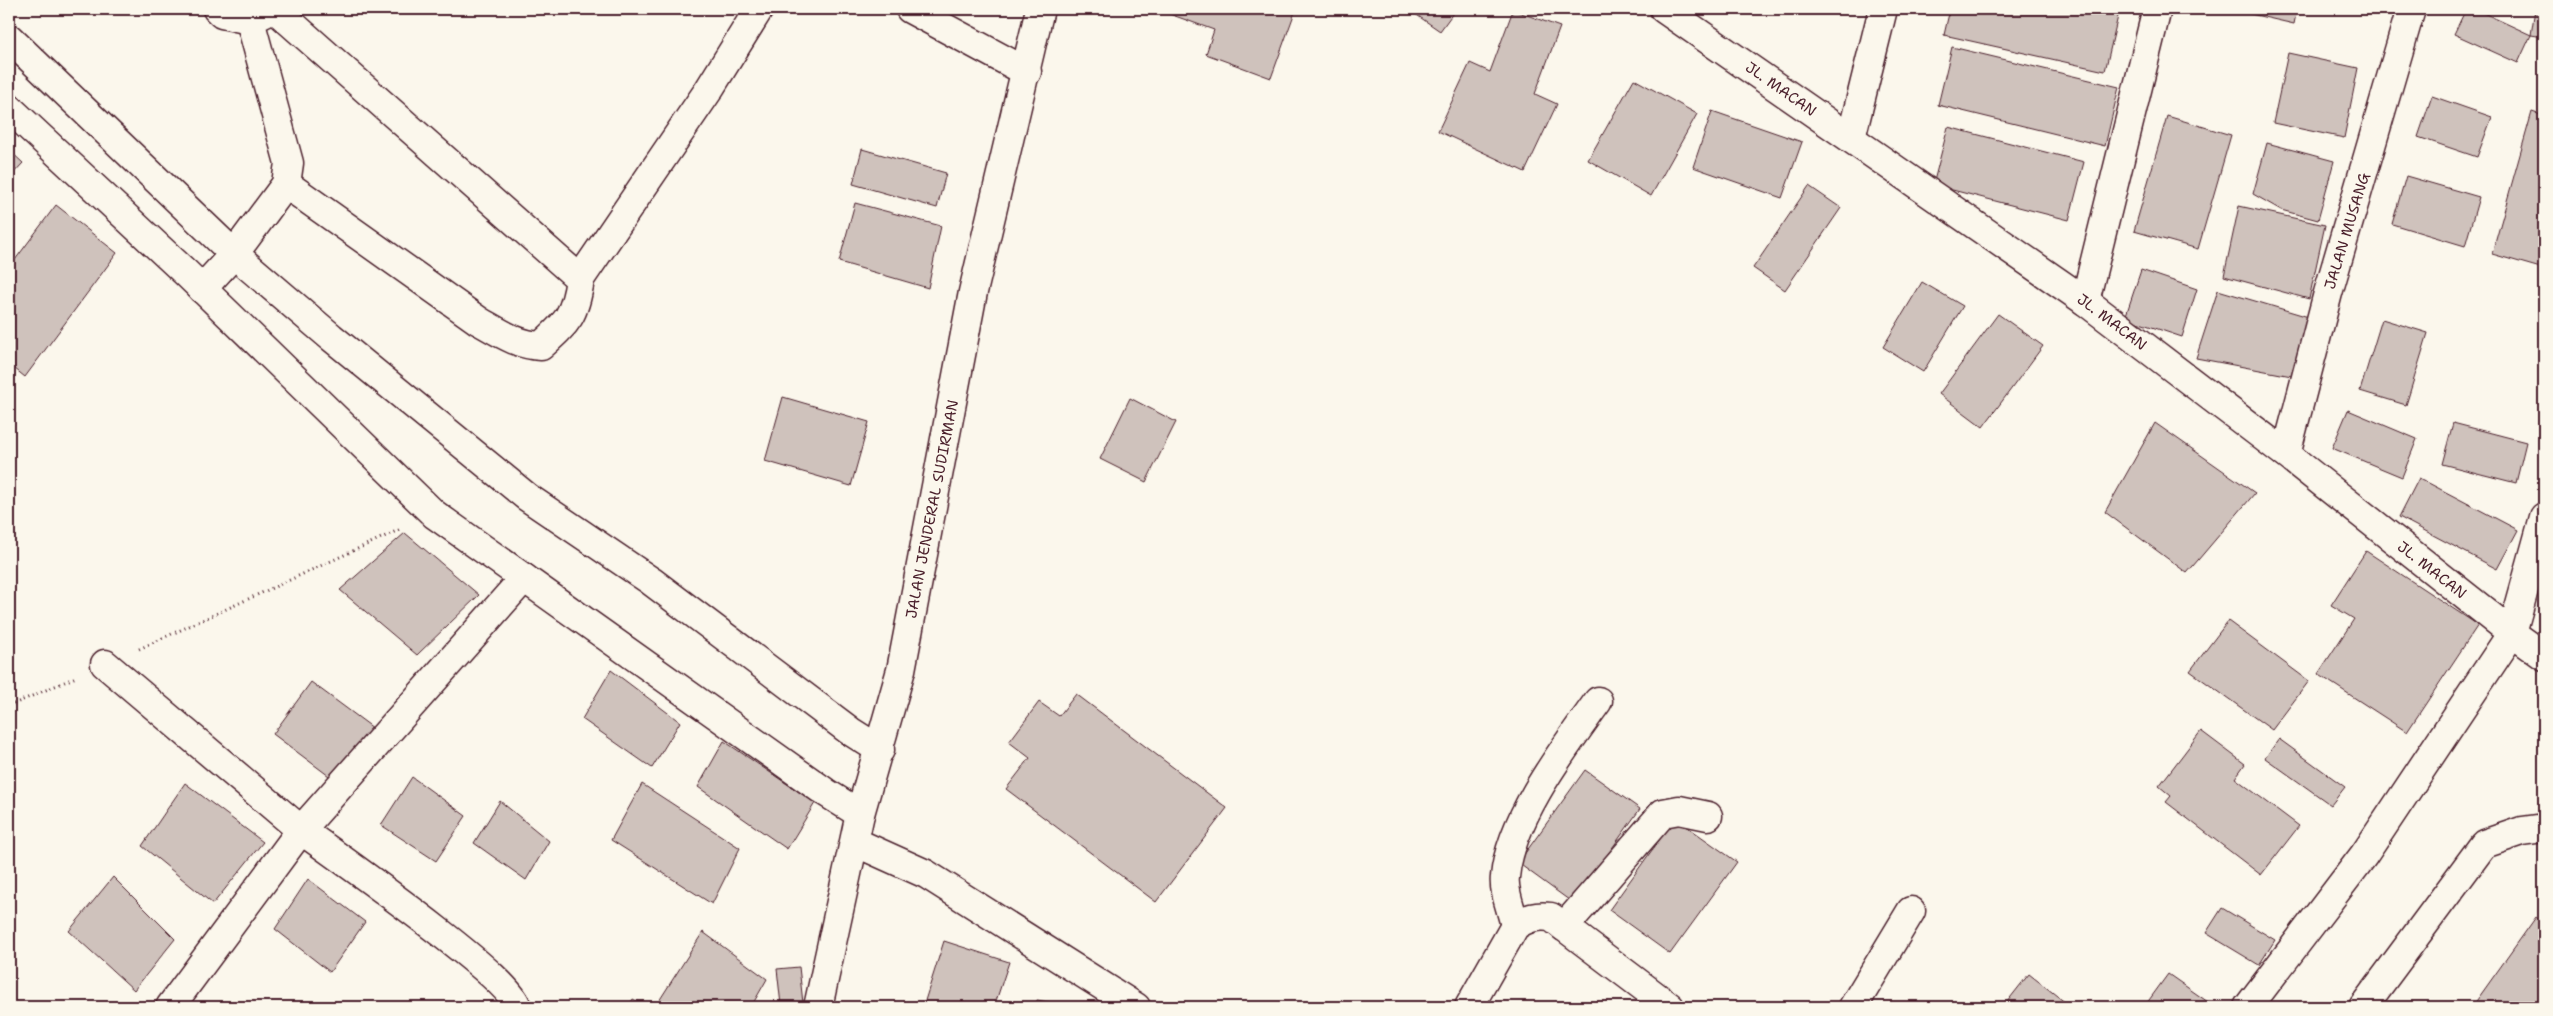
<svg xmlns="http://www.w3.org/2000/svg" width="2553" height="1016" font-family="'Shantell Sans',sans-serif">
<rect width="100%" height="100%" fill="#fbf7ec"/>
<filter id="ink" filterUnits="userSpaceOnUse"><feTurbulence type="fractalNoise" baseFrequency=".02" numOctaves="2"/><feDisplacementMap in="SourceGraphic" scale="10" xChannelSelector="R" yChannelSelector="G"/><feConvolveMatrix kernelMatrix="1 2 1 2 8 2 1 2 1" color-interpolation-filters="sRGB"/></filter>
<g filter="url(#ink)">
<!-- building -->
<g fill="#cfc2bc" stroke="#4a1f2b">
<polygon points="1165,9 1296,9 1271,78 1206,54 1214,30 1164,12"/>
<polygon points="1408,9 1456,9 1440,31"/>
<polygon points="1950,9 2102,9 2119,12 2105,71 1944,35"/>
<polygon points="2229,9 2297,9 2294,24"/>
<polygon points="2466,9 2475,9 2531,35 2518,63 2454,34"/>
<polygon points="2535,9 2544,9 2544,37 2531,35"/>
<polygon points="1513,10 1560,27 1535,94 1557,104 1525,172 1438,131 1470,63 1490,72"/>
<polygon points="1952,47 2119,87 2105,146 1938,105"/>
<polygon points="2288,53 2358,68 2344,138 2273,123"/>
<polygon points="1634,79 1697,114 1651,196 1588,160"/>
<polygon points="2432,96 2492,117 2477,157 2418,137"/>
<polygon points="1712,111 1802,142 1782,198 1693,167"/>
<polygon points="2532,112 2544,116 2544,269 2492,254"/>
<polygon points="2167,116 2231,135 2198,249 2134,231"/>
<polygon points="1948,127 2084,162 2069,220 1933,185"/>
<polygon points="2267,143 2334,161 2318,220 2281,210 2253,194"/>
<polygon points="862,149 946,173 937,208 853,184"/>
<polygon points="9,150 23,163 9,178"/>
<polygon points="2406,176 2479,197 2465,246 2392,224"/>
<polygon points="1809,186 1841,208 1785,290 1753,268"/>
<polygon points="855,203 941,226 928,288 839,262"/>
<polygon points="56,205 117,253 25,377 9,364 9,268"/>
<polygon points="2239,206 2325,225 2309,299 2224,276"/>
<polygon points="2141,270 2197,289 2182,337 2125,318"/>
<polygon points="1922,282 1963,306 1923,372 1883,347"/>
<polygon points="2218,290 2312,318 2297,377 2196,358"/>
<polygon points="1998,314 2043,346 1983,427 1939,394"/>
<polygon points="2382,319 2428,333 2406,405 2360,391"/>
<polygon points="783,397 869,422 851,486 765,461"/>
<polygon points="1130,398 1176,422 1146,482 1100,459"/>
<polygon points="2348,410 2417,439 2402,477 2332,448"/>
<polygon points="2155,423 2255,493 2187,573 2105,512"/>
<polygon points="2453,423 2526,442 2516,483 2442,464"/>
<polygon points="2419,478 2518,530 2497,569 2399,517"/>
<polygon points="405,533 479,595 417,655 340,590"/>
<polygon points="2366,551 2478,625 2407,732 2318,674 2354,619 2331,605"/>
<polygon points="2228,621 2309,681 2272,730 2190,671"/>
<polygon points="611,670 680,722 652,768 582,719"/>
<polygon points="311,682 373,728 333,779 273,734"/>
<polygon points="1076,694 1227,808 1156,902 1006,789 1030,758 1009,742 1039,702 1059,716"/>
<polygon points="2201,731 2245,764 2235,778 2299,826 2261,875 2166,802 2171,796 2159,786"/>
<polygon points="2279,739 2345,787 2331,805 2265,758"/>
<polygon points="724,741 815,803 787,849 698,787"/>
<polygon points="1585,770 1640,809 1573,903 1518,863"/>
<polygon points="412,777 466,816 436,861 381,825"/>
<polygon points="185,783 263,842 213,904 142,846"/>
<polygon points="642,784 740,848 712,904 611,840"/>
<polygon points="500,801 549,841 526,880 474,843"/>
<polygon points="1675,818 1737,862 1670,954 1609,910"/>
<polygon points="113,877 175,939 134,990 69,931"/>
<polygon points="308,879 365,922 330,972 275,929"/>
<polygon points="2222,908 2275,940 2259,965 2206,933"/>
<polygon points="2536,917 2544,923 2544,1007 2472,1007"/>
<polygon points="703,932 767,979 751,1007 670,1007 659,1001"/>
<polygon points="944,941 1009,962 994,1007 923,1007"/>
<polygon points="799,967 803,1003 781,1005 777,969"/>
<polygon points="2029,974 2071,1007 2003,1007"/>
<polygon points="2168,974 2208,1002 2205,1007 2144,1007"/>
<polygon points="633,999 648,1007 628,1007"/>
<polygon points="1037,1000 1075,1007 1036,1007"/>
</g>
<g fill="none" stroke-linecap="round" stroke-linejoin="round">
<defs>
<g id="minor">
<polyline points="217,9 222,14 250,20 265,13"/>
<path d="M275 9 580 279C575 315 568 322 541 346 517 345 499 332 479 321L286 184"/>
<polyline points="910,9 1027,72"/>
<polyline points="1664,9 2085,301 2286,454 2512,633 2544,656"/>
<polyline points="9,38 234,254 331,337 527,497 651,581 850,731 880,750"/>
<polyline points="9,108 186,273 434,514 825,792 860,814"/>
<polyline points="1851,138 1883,9"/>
<polyline points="580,279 708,91 759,9"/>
<polyline points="202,289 234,254 286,184 289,163 250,20"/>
<polyline points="2085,301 2157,9"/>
<polyline points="2286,454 2328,293 2411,9"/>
<polyline points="105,664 301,830 170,1007"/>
<polyline points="855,842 926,874 1136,1007"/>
<path d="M1515 926C1512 911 1503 891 1505 877 1510 819 1565 747 1598 701"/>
<polyline points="1564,927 1663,813 1679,810 1708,816"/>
<path d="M517 1007C512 978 335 855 301 830L524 578"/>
<path d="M1469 1007 1515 926C1527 918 1536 915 1551 917L1670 1007"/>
<polyline points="1853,1007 1911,911"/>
<polyline points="2248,1007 2364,855 2512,633 2544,517"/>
<polyline points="2363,1007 2484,844 2522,831 2544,828"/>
</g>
<polyline id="highway" points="818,1007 860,814 901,670 973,292 1040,9"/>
</defs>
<!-- minor casing -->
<use href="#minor" stroke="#4a1f2b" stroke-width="31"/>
<!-- highway casing -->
<use href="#highway" stroke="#4a1f2b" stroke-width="31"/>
<!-- path -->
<g stroke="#4a1f2b" stroke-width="3" stroke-dasharray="1 4" stroke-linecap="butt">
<polyline points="139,649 401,529"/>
<polyline points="9,706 76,677"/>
</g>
<!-- minor -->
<use href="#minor" stroke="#fbf7ec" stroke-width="28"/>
<!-- highway -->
<use href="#highway" stroke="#fbf7ec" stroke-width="28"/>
</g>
</g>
<g text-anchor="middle" stroke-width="4.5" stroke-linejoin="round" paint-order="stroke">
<!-- street labels -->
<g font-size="15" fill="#4a1f2b" stroke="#fbf7ec">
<text transform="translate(1781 89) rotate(35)" y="5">JL. MACAN</text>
<text transform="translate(2347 231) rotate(-73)" y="5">JALAN MUSANG</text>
<text transform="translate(2112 322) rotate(37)" y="5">JL. MACAN</text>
<text transform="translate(932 509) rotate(-79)" y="5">JALAN JENDERAL SUDIRMAN</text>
<text transform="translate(2432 570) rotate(38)" y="5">JL. MACAN</text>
</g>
</g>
<!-- margin -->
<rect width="2553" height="1016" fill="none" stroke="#fbf7ec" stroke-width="30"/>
<rect x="15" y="15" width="2523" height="986" fill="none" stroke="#4a1f2b" stroke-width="2" filter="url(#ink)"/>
</svg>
